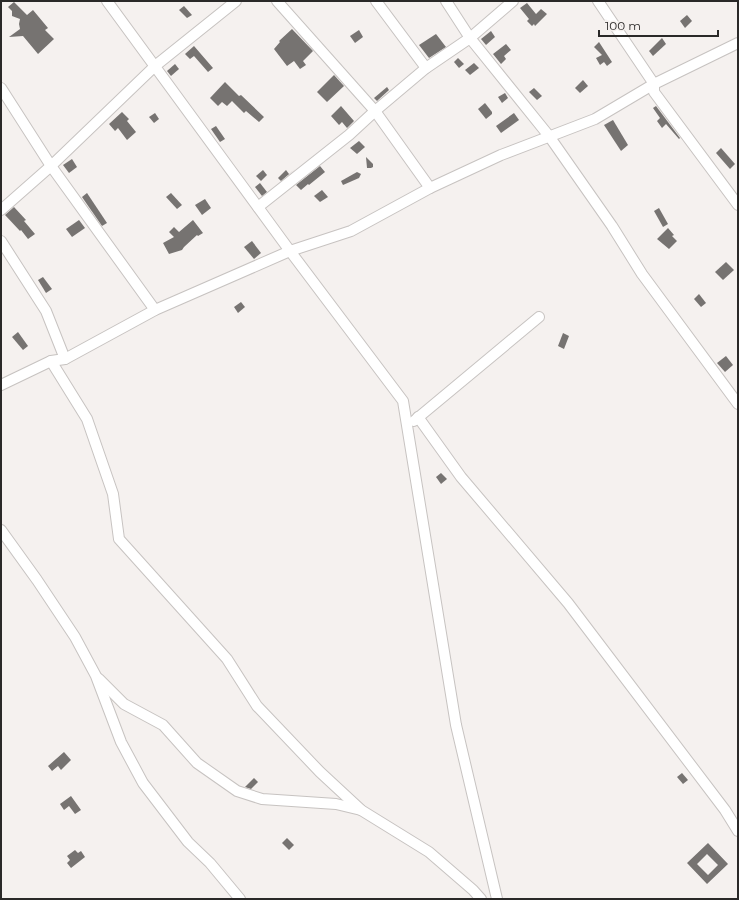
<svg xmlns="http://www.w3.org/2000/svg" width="739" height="900" font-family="Montserrat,sans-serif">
<rect width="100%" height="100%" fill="#f5f1ef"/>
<!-- building -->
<g fill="#767371" fill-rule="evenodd">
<polygon points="14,2 27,15 33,10 48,28 45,30 54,39 38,54 23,36 9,37 20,29 19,24 20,19 12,16 12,11 8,7"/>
<polygon points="527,3 536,14 541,9 547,14 535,26 534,24 532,26 527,21 529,19 520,8"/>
<polygon points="184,6 192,15 187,18 179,10"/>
<polygon points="687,15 692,21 685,28 680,21"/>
<polygon points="292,29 313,51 303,61 306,65 300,69 294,61 287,66 274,49 280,42 279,41"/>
<polygon points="359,30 363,37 355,43 350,36"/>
<polygon points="491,31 495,37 486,45 481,39"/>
<polygon points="436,34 446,47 429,58 419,45"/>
<polygon points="662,38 666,44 653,56 649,51"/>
<polygon points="599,42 612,62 607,66 604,62 600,65 596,58 602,55 594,47"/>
<polygon points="506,44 511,50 504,56 506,59 501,64 493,54"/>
<polygon points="194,46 213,68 208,72 194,56 190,59 185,54"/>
<polygon points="458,58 464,64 459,68 454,62"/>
<polygon points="474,63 479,68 470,75 465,70"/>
<polygon points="175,64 179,69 171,76 167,71"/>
<polygon points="334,75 344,86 327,102 317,92"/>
<polygon points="583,80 588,86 580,93 575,88"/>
<polygon points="225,82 239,96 241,95 264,117 259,122 246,111 244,113 232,101 227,106 222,102 218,106 210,98"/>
<polygon points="387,87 389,90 377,101 374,98"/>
<polygon points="534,88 542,96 537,100 529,92"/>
<polygon points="505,93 508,98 502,103 498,97"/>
<polygon points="485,103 492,112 492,114 486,119 478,109"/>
<polygon points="341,106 354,121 347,128 342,122 339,125 331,116"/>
<polygon points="656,106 680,138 679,139 666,124 662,128 657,121 660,118 653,108"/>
<polygon points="122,112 129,119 127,121 136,132 127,140 118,128 115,131 109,124"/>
<polygon points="155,113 159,119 154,123 149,117"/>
<polygon points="514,113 519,120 501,133 496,126"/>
<polygon points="613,120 628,145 621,151 604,125"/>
<polygon points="216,126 225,139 220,142 211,129"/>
<polygon points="359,141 365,147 357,154 350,148"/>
<polygon points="721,148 735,164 730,169 716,153"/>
<polygon points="366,157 373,164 373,167 371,168 367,168"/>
<polygon points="72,159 77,167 69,173 63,165"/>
<polygon points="320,166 325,172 309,185 308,184 301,190 296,185"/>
<polygon points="295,169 281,181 278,178 286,170 289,174"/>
<polygon points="263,170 267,175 261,181 256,176"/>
<polygon points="357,172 361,174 359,178 343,185 341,181"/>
<polygon points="260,183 267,192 262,196 255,187"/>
<polygon points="322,190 328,197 320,202 314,196"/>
<polygon points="87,193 107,223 102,226 82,197"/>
<polygon points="171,193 182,205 177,209 166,197"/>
<polygon points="205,199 211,208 202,215 195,205"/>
<polygon points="14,207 26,220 24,221 35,234 28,239 21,230 20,231 5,215"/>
<polygon points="659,208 668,224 663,227 654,211"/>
<polygon points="79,220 85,228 72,237 66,229"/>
<polygon points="193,220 203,233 198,236 197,235 184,247 182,250 169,254 163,243 174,237 169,232 174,227 179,232"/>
<polygon points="668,228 674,235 672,236 677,241 669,249 657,239"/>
<polygon points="252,241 261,253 254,259 244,247"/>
<polygon points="726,262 734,270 723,280 715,272"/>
<polygon points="43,277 52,289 46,293 38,280"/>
<polygon points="699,294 706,303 701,307 694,299"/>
<polygon points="241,302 245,307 238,313 234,307"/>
<polygon points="18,332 28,346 23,350 12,337"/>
<polygon points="563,333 569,336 564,349 558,346"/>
<polygon points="726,356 733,365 725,372 717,363"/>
<polygon points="441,473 447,479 441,484 436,477"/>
<polygon points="64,752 71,760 61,770 58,766 52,771 48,766"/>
<polygon points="682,773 688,780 683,784 677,777"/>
<polygon points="254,778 258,782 251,789 245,787"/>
<polygon points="71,796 81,810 75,814 69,806 64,810 60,804"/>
<polygon points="287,838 294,845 289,850 282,843"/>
<path d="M708 843 728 864 707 884 687 863ZM707 854 718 865 708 875 697 864Z"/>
<polygon points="75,850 78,853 81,851 85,857 71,868 67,863 70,860 67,856"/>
</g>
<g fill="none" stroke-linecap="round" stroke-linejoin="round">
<defs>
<g id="minor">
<polyline points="107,1 290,251 403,401 456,725 497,899"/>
<polyline points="277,1 375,111 430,188"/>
<polyline points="376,1 426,68"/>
<polyline points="446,1 470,38 549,136 612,226 642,274 738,404"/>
<polyline points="598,1 654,84 654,92 738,205"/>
<polyline points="1,88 51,166 155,310"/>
<polyline points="258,207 349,135 375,111 426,68 470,38 513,1"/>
<polyline points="1,210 51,166 155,66 236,1"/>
<polyline points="1,241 46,311 65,359"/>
<polyline points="51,361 87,419 113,494 119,539 227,659 257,706 320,772 361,810 429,852 473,890 481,899"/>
<polyline points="1,385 51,361 65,359 155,310 290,251 351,231 430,188 501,155 595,119 654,84 738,43"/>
<polyline points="418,417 461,477 568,603 725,810 738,831"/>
<polyline points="414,421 539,317"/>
<polyline points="1,530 37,580 75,637 96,676 121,742 143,783 188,842 210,863 240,899"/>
<polyline points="99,679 124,704 163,725 197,763 237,791 262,799 336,804 361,810"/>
</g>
</defs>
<!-- minor casing -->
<use href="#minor" stroke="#c7c3c1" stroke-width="12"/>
<!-- minor -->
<use href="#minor" stroke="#fff" stroke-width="10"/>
</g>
<!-- border -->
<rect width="739" height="900" fill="none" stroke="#2a2928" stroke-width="4"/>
<!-- scale -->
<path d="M599 30v6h119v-6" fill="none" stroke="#2a2928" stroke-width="2"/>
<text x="605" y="30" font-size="12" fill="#2a2928" stroke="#f5f1ef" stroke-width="3" paint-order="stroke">100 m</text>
</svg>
